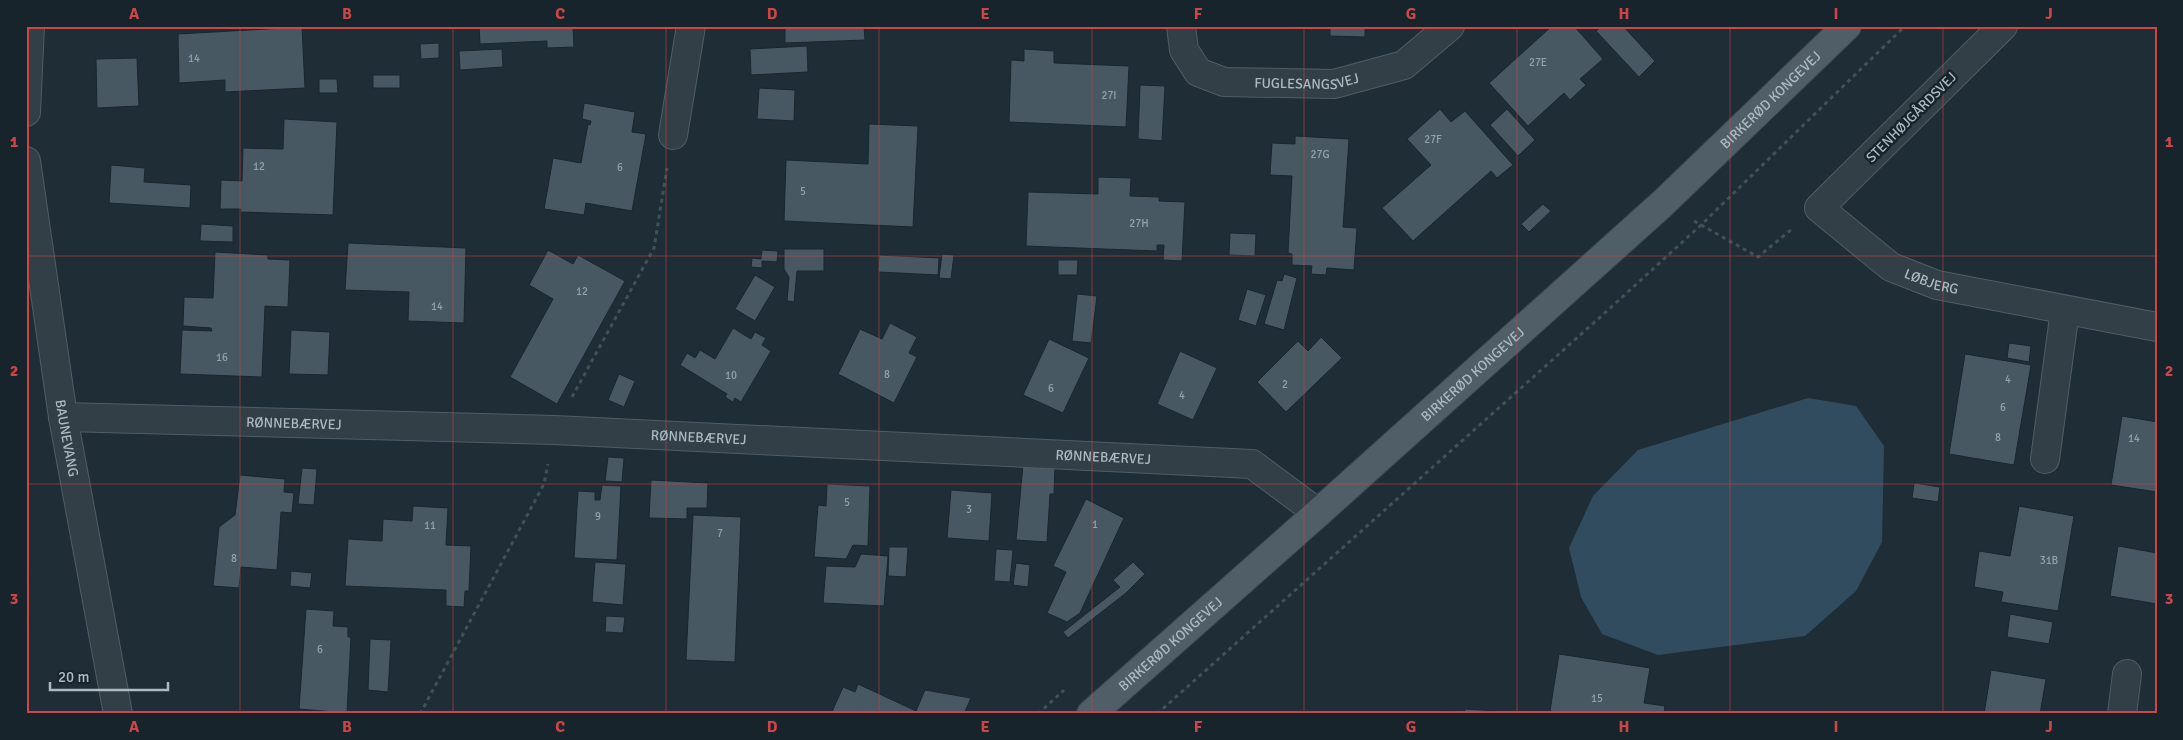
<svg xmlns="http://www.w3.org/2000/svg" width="2183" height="740" font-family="Signika,sans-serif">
<rect width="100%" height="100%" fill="#1f2d37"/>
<!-- water -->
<polygon fill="#324c5f" points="1808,398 1856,406 1884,446 1882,542 1856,591 1805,636 1658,655 1602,634 1581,597 1569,548 1593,496 1638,450"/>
<!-- building -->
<g fill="#475863" stroke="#1a262e">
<polygon points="479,26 573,26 574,47 547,48 547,41 480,44"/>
<polygon points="785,26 864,26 865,40 785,43"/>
<polygon points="1252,26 1313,26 1313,30"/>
<polygon points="1330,26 1365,26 1365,37 1330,36"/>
<polygon points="1552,26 1574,26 1603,59 1580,79 1586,85 1570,100 1564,93 1528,126 1489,83"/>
<polygon points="1602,26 1623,26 1655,61 1639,77 1596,31"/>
<polygon points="302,27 305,88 225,92 225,80 179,83 178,34"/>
<polygon points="439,43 439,58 421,59 420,44"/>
<polygon points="807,46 808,72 751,75 750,49"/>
<polygon points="502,49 503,67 460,70 459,51"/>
<polygon points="1024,49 1054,51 1054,63 1129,66 1126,127 1009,122 1011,60 1024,61"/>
<polygon points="137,58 139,106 97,108 96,59"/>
<rect x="373" y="75" width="27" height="13"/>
<polygon points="319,79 337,79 338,93 319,93"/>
<polygon points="1140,85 1165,86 1162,141 1138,139"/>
<polygon points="759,88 795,90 794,121 757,119"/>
<polygon points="584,103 635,112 632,132 646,134 632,211 586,203 584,215 544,209 553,158 581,163 588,124 590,125 591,121 582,119"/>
<polygon points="1440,109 1451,122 1465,111 1513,165 1497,178 1491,171 1413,241 1382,208 1431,165 1407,139"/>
<polygon points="1507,109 1535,140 1518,156 1490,125"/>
<polygon points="284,119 337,122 333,215 240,212 241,209 220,209 221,180 242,181 243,148 283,149"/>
<polygon points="869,124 918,126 913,227 784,221 786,160 868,164"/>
<polygon points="1295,136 1349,139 1343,227 1357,228 1354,270 1327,268 1326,275 1311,274 1312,266 1292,265 1292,254 1288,253 1292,176 1270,175 1272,143 1295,144"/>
<polygon points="111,165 145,168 144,182 191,185 190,208 109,203"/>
<polygon points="1098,177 1131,178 1130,196 1159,197 1159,201 1185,202 1182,261 1163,260 1164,245 1157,245 1157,251 1026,246 1028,192 1098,194"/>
<polygon points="1543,204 1551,211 1529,232 1521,224"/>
<polygon points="201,224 233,226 233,242 200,241"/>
<polygon points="1230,233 1256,234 1255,256 1229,255"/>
<polygon points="348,243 466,248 464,323 408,321 409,292 345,290"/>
<polygon points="784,249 824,249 824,271 797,271 794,302 787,301 789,277 784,269"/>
<polygon points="548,250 573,264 578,255 625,281 557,404 510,377 553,299 529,285"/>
<polygon points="762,250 778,251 777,262 762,261 762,268 751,267 752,258 761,259"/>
<polygon points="215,252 268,255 268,259 290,260 288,307 265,306 262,377 180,374 182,330 212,331 211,328 183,326 184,297 213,298"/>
<polygon points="942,254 954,255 951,279 939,278"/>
<polygon points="879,255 939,258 938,275 878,272"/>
<polygon points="1058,260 1078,260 1077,275 1058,275"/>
<polygon points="1284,274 1297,278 1284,330 1264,324 1277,280 1282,281"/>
<polygon points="755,275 775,287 755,321 735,309"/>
<polygon points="1247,289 1266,295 1256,326 1238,320"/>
<polygon points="1077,294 1097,296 1091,343 1072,341"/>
<polygon points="890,323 917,337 909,353 917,357 894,403 838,374 860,329 882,339"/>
<polygon points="733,328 751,339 755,332 766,338 762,345 771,351 741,402 735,398 733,402 725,397 727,394 680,365 687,353 695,358 700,350 715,359"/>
<polygon points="291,330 330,332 328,375 289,374"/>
<polygon points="1321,337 1342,358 1286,412 1257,382 1298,341 1308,351"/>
<polygon points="1049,339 1089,358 1063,413 1023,395"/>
<polygon points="2009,343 2031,346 2029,362 2007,358"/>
<polygon points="1180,351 1217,368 1193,420 1157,404"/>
<polygon points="1965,354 2031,365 2014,465 1949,454"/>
<polygon points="619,374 635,381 624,407 608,400"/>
<polygon points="2122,416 2157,422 2157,492 2111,485"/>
<polygon points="608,457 624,458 622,482 605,481"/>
<polygon points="1023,465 1055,467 1054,494 1050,494 1047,542 1016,540"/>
<polygon points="302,468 317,469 314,505 298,504"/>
<polygon points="240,475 285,479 284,492 294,493 292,513 281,512 277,570 241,567 239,588 213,586 219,527 235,515"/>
<polygon points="651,480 708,483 707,508 687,508 687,519 649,518"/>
<polygon points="1914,483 1940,487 1938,502 1912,498"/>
<polygon points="827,484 870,486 868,546 853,545 846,559 814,557 818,505 826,506"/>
<polygon points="602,485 621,486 617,560 574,558 578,491 595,492 595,500 600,500"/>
<polygon points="951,490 992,493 989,541 947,538"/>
<polygon points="1086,499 1124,518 1080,613 1067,622 1047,613 1066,572 1053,566"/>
<polygon points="413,506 448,508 446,545 471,546 469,591 465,591 464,607 446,606 446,590 345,586 348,539 382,541 383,519 412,521"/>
<polygon points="2019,506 2074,516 2058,611 2001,602 2003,592 1974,587 1979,551 2010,556"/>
<polygon points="693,515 741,517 735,662 686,660"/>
<polygon points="2118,546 2157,553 2157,604 2110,596"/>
<polygon points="889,547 908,547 906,577 888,576"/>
<polygon points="996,549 1013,550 1010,582 994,581"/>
<polygon points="861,554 888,556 884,606 823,603 826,566 855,567"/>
<polygon points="595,562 626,564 623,605 592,602"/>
<polygon points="1133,562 1145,574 1126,593 1068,638 1063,632 1120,587 1113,580"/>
<polygon points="1016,563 1030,565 1028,587 1013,585"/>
<polygon points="26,566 30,566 28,588 26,588"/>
<polygon points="291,571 312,573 310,588 290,586"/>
<polygon points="306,609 334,611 333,626 348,627 348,637 351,637 347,713 299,709"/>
<polygon points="2010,614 2053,622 2049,644 2007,637"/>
<polygon points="606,616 625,617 623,633 605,632"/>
<polygon points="26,621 29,621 26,664"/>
<polygon points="370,639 391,640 388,692 368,690"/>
<polygon points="1559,654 1650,668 1644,703 1665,706 1664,714 1570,714 1550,711"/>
<polygon points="1991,670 2046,679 2040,714 1984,714"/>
<polygon points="858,684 916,711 925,690 971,698 964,714 864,714 859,711 858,714 831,714 843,687 855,692"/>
<polygon points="1465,709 1496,711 1496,714 1435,714 1435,710 1464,712"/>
</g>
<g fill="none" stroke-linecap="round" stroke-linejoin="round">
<defs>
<g id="minor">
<path id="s1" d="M1181 26 1184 50 1198 72 1224 82 1334 84 1404 65 1450 26"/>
<path id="s2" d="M2003 26 1819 208 1891 267 1937 285 2157 327"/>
<polyline points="26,112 30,26"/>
<polyline points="673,135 691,26"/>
<path id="s3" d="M26 161 63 417 118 714"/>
<path id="s4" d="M63 417 554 430 1252 464 1318 513"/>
<polyline points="2045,459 2065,310"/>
<polyline points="2122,714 2127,674"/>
</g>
<g id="major">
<path id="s5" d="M1091 714 1318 513 1662 204 1847 26"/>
</g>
</defs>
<!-- minor casing -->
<use href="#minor" stroke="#505d65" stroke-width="30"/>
<!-- major casing -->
<use href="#major" stroke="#3c4851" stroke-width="30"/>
<!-- path -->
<g stroke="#3e5453" stroke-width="3" stroke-dasharray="4 4" stroke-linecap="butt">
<polyline points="1694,221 1758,257 1793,228"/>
<polyline points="572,397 654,248 667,168"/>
<polyline points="420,714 544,484 548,464"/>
<polyline points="1038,714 1064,690"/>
<polyline points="1157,714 1607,311 1701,225 1905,26"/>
</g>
<!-- minor -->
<use href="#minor" stroke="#323f47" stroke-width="28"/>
<!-- major -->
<use href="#major" stroke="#505e67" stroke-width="28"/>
</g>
<!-- grid -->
<path fill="none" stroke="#ce4547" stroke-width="1" stroke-opacity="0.55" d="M240 26V714M453 26V714M666 26V714M879 26V714M1092 26V714M1304 26V714M1517 26V714M1730 26V714M1943 26V714M26 256H2157M26 484H2157"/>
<g text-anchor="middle" stroke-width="5" stroke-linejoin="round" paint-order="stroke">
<!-- number labels -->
<g font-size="11" fill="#93a2ac">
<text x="194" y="62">14</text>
<text x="1538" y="66">27E</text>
<text x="1109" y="99">27I</text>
<text x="1433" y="143">27F</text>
<text x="1320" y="158">27G</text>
<text x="259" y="170">12</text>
<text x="620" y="171">6</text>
<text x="803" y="195">5</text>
<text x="1139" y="227">27H</text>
<text x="582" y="295">12</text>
<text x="437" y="310">14</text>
<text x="222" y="361">16</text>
<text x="887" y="378">8</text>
<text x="731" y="379">10</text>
<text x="2008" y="383">4</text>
<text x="1285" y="388">2</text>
<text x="1051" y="392">6</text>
<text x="1182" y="399">4</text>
<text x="2003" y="411">6</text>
<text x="1998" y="441">8</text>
<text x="2134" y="442">14</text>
<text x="847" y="506">5</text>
<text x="969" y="513">3</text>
<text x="598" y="520">9</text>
<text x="1095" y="528">1</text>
<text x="430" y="529">11</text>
<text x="720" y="537">7</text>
<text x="234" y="562">8</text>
<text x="2049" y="564">31B</text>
<text x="320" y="653">6</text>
<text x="1597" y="702">15</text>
</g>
<!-- street labels -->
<g font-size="14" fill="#acbac4" stroke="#18242b">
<text dy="5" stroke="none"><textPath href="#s1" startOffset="161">FUGLESANGSVEJ</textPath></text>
<text dy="5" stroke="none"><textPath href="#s5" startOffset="916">BIRKERØD KONGEVEJ</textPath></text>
<text transform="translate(1911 117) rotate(-45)" y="5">STENHØJGÅRDSVEJ</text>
<text dy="5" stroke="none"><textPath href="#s2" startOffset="395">LØBJERG</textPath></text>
<text dy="5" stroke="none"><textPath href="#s5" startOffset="511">BIRKERØD KONGEVEJ</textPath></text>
<text dy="5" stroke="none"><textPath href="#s4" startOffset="231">RØNNEBÆRVEJ</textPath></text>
<text dy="5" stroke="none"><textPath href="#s4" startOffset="636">RØNNEBÆRVEJ</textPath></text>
<text dy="5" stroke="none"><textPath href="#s3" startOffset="280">BAUNEVANG</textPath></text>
<text dy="5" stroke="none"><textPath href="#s4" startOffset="1041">RØNNEBÆRVEJ</textPath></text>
<text dy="5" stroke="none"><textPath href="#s5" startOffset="106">BIRKERØD KONGEVEJ</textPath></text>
</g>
</g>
<!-- border -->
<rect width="2183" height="740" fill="none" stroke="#18242b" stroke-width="55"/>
<!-- scale -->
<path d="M50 682v8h118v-8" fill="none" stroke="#acbac4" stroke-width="2.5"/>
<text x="58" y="682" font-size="15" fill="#acbac4" stroke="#18242b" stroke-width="4" paint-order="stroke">20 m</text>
<rect x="28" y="28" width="2128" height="684" fill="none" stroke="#ce4547" stroke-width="2"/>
<g font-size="16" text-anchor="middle" font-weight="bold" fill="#ce4547">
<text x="134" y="19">A</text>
<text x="347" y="19">B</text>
<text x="560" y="19">C</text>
<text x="772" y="19">D</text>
<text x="985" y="19">E</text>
<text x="1198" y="19">F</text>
<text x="1411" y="19">G</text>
<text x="1624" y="19">H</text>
<text x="1836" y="19">I</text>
<text x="2049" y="19">J</text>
<text x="14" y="147">1</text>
<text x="2169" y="147">1</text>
<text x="14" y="376">2</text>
<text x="2169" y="376">2</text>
<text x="14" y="604">3</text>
<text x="2169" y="604">3</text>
<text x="134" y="732">A</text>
<text x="347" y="732">B</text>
<text x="560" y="732">C</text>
<text x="772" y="732">D</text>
<text x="985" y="732">E</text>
<text x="1198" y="732">F</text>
<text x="1411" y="732">G</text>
<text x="1624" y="732">H</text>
<text x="1836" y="732">I</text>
<text x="2049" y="732">J</text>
</g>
</svg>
